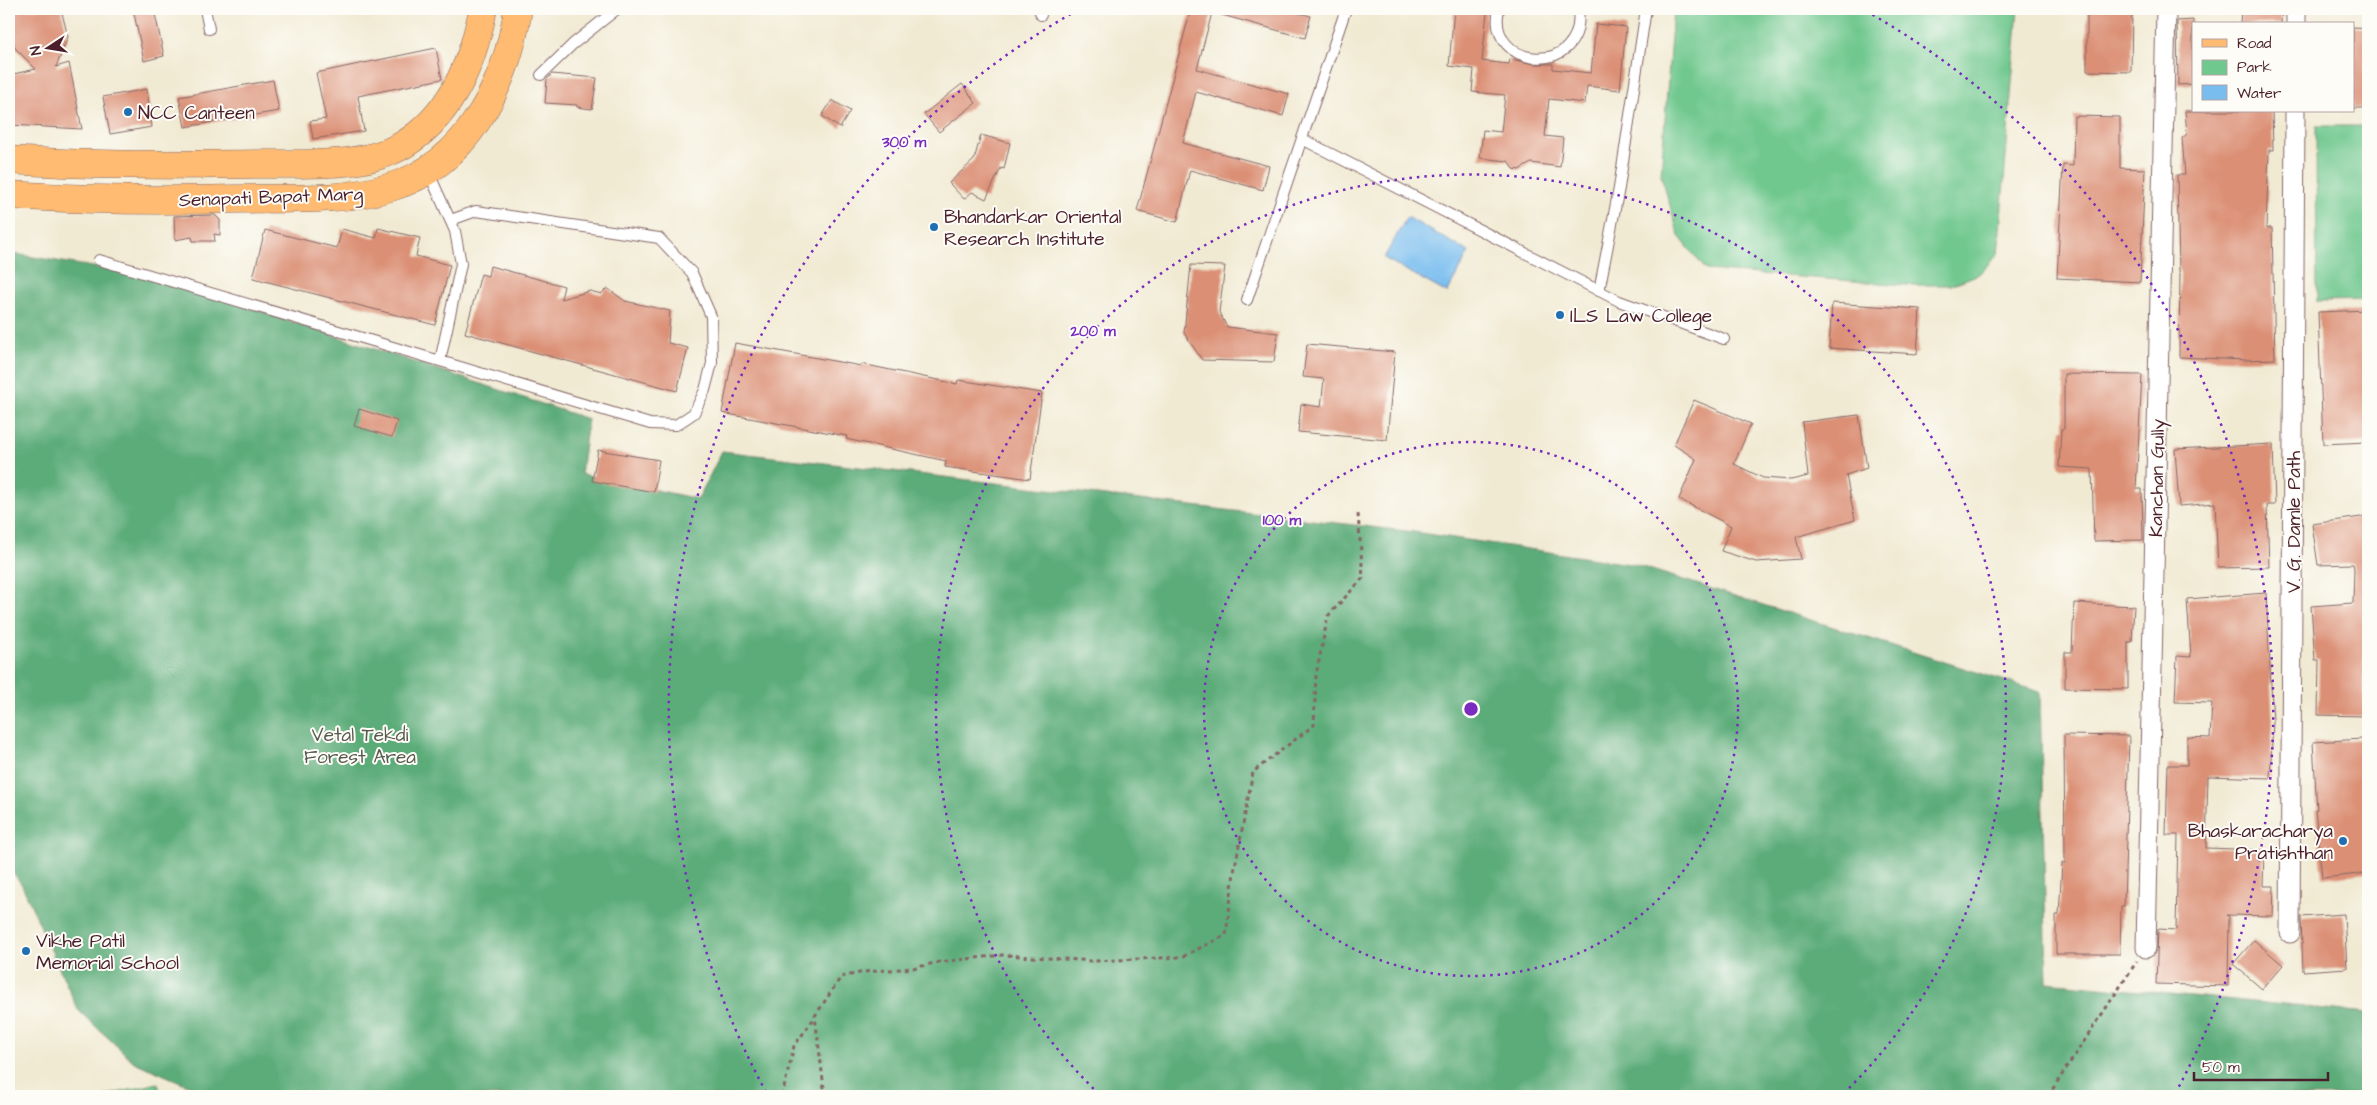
<svg xmlns="http://www.w3.org/2000/svg" width="2377" height="1105" font-family="'Architects Daughter',sans-serif">
<rect width="100%" height="100%" fill="#fdfcf7"/>
<filter id="ink" filterUnits="userSpaceOnUse"><feTurbulence type="fractalNoise" baseFrequency=".02" numOctaves="2"/><feDisplacementMap in="SourceGraphic" scale="10" xChannelSelector="R" yChannelSelector="G"/><feConvolveMatrix kernelMatrix="1 2 1 2 8 2 1 2 1" color-interpolation-filters="sRGB"/></filter>
<filter id="wash" filterUnits="userSpaceOnUse"><feTurbulence type="fractalNoise" baseFrequency=".0096" numOctaves="4" result="noise"/><feDisplacementMap in="SourceGraphic" scale="20" xChannelSelector="R" yChannelSelector="G"/><feGaussianBlur stdDeviation="1.12" result="paint"/><feColorMatrix in="noise" values="0 0 0 0 0 0 0 0 0 0 0 0 0 0 0 0 0 1.4 0 .05"/><feComposite in="paint" operator="in"/></filter>
<g filter="url(#wash)">
<rect width="100%" height="100%" fill="#f1ead3"/>
<!-- green -->
<g fill="#6fc88e" stroke="#5c745c">
<polygon points="1673,9 2018,9 1998,254 1979,274 1951,285 1907,285 1706,270 1679,236 1661,175"/>
<polygon points="2316,126 2368,126 2368,300 2317,301"/>
<polygon points="158,1083 161,1096 104,1096"/>
</g>
<!-- forest -->
<polygon fill="#5bac79" stroke="#526652" points="9,253 159,278 588,419 581,474 698,499 722,451 1414,532 1636,565 2040,692 2047,982 2368,1013 2368,1096 213,1096 134,1062 78,1010 22,885 9,867"/>
<!-- water -->
<polygon fill="#79bdef" stroke="#626e8d" points="1407,217 1469,252 1447,293 1384,258"/>
<g id="blocks">
<!-- building -->
<g fill="#db9076">
<polygon points="9,9 61,9 68,37 56,67 69,63 82,129 10,125 9,75 36,69 15,48 9,23"/>
<polygon points="133,9 154,9 164,56 144,61"/>
<polygon points="1191,9 1213,9 1197,69 1289,94 1283,116 1196,92 1183,143 1269,166 1263,190 1190,170 1177,222 1137,211"/>
<polygon points="1216,9 1283,9 1311,16 1305,38 1215,13"/>
<polygon points="1454,9 1487,12 1482,61 1509,64 1510,59 1535,64 1553,64 1553,69 1591,73 1596,24 1626,27 1620,90 1587,86 1585,103 1549,99 1545,136 1563,138 1560,167 1531,163 1519,170 1514,169 1508,161 1480,158 1483,130 1501,132 1505,95 1472,92 1474,69 1449,66"/>
<polygon points="2087,9 2132,9 2131,72 2087,71"/>
<polygon points="2241,9 2282,9 2281,24 2240,24"/>
<polygon points="2193,20 2193,84 2178,85 2177,21"/>
<polygon points="2353,27 2367,28 2366,108 2353,108"/>
<polygon points="436,48 442,79 358,96 364,131 313,139 310,121 326,119 316,73"/>
<polygon points="552,74 597,78 592,109 577,107 577,105 545,103 547,79"/>
<polygon points="273,80 279,111 185,127 179,97"/>
<polygon points="962,84 976,103 939,132 924,114"/>
<polygon points="147,89 152,127 110,134 103,97"/>
<polygon points="832,100 850,111 840,128 822,116"/>
<polygon points="2185,111 2272,111 2273,150 2269,150 2266,228 2272,228 2275,359 2245,360 2179,357 2180,272 2179,272 2177,175 2185,175 2182,138 2187,134"/>
<polygon points="2074,116 2120,117 2120,168 2145,169 2140,282 2057,278 2063,165 2073,166"/>
<polygon points="981,135 1010,143 1004,169 1001,168 986,199 972,192 964,199 949,183 974,160"/>
<polygon points="215,215 220,220 220,235 214,234 215,241 193,241 192,237 175,240 174,216"/>
<polygon points="378,228 420,238 416,256 450,265 435,325 253,278 265,230 337,248 342,229 376,238"/>
<polygon points="1191,265 1225,266 1219,312 1227,327 1278,333 1274,362 1202,360 1184,333"/>
<polygon points="490,266 564,286 561,299 590,291 601,294 607,288 625,301 670,311 668,343 688,348 677,391 465,333 481,274 488,276"/>
<polygon points="1832,303 1920,309 1917,354 1829,348"/>
<polygon points="2368,310 2368,442 2323,444 2318,312"/>
<polygon points="735,343 861,366 862,364 957,384 958,380 1042,393 1030,479 945,467 946,461 846,439 847,436 722,413"/>
<polygon points="1307,344 1395,352 1387,440 1298,432 1301,404 1321,407 1324,379 1303,377"/>
<polygon points="2064,374 2142,375 2136,489 2142,489 2143,540 2094,541 2092,469 2059,467 2061,429 2064,429"/>
<polygon points="1694,400 1751,424 1734,464 1763,478 1791,480 1808,476 1802,422 1859,415 1867,468 1846,475 1855,520 1796,537 1801,559 1756,562 1721,551 1731,526 1679,499 1696,459 1674,445"/>
<polygon points="359,409 397,421 392,437 354,426"/>
<polygon points="2273,444 2275,505 2267,505 2269,567 2218,568 2215,503 2179,506 2175,449"/>
<polygon points="598,450 659,460 654,492 592,481"/>
<polygon points="2368,516 2368,644 2365,644 2364,716 2318,715 2319,660 2315,660 2311,606 2353,603 2354,569 2353,564 2318,565 2312,524"/>
<polygon points="2266,593 2273,722 2270,778 2208,776 2206,848 2264,850 2263,886 2274,886 2273,916 2227,915 2229,917 2228,986 2156,984 2158,929 2176,930 2178,835 2166,835 2168,765 2187,765 2187,737 2210,738 2212,703 2175,702 2177,656 2191,657 2187,599"/>
<polygon points="2074,603 2134,606 2132,642 2128,642 2128,689 2065,688 2065,652 2072,652"/>
<polygon points="2064,735 2129,736 2124,906 2121,906 2120,954 2056,954 2056,915 2059,915 2062,863 2065,863"/>
<polygon points="2363,739 2368,804 2368,873 2322,878 2315,810 2317,810 2313,742"/>
<polygon points="2344,914 2347,968 2303,971 2301,917"/>
<polygon points="2254,940 2283,965 2262,989 2233,964"/>
</g>
</g>
</g>
<g filter="url(#ink)">
<use href="#blocks" fill-opacity="0" stroke="#846666" stroke-width="1"/>
<g fill="none" stroke-linecap="round" stroke-linejoin="round">
<defs>
<g id="lane">
<polyline points="205,9 209,29"/>
<polyline points="1039,9 1041,15"/>
<path d="M1499 9C1485 70 1587 78 1578 9"/>
<polyline points="541,75 573,44 617,9"/>
<polyline points="1302,139 1619,301 1724,339"/>
<polyline points="99,260 440,361 461,264 455,231 428,171"/>
<polyline points="1599,291 1619,188 1646,9"/>
<polyline points="1247,300 1346,9"/>
<polyline points="440,361 650,424 676,425 694,413 705,390 712,363 711,316 692,273 659,238 476,211 451,220"/>
</g>
<g id="street">
<polyline points="2296,24 2296,9"/>
<polyline points="2290,933 2295,111"/>
<polyline points="2146,948 2166,9"/>
</g>
<g id="primary">
<path d="M9 160C92 166 175 165 258 164 304 163 362 169 403 145 451 116 473 62 483 9"/>
<path d="M9 195C85 200 160 201 236 199 287 198 342 202 391 187 468 164 507 83 518 9"/>
</g>
</defs>
<!-- lane casing -->
<use href="#lane" stroke="#846666" stroke-width="12"/>
<!-- street casing -->
<use href="#street" stroke="#846666" stroke-width="21"/>
<!-- primary casing -->
<use href="#primary" stroke="#846666" stroke-width="29"/>
<!-- path -->
<g stroke="#846666" stroke-width="3" stroke-dasharray="4 4" stroke-linecap="butt">
<polyline points="782,1096 794,1046 815,1017"/>
<polyline points="825,1096 815,1016 841,977 864,972 913,968 939,962 1003,955 1093,961 1182,957 1226,935 1234,872 1253,772 1314,725 1316,675 1328,616 1363,578 1358,514"/>
<polyline points="2048,1096 2137,961"/>
</g>
<!-- lane -->
<use href="#lane" stroke="#fff" stroke-width="10"/>
<!-- street -->
<use href="#street" stroke="#fff" stroke-width="19"/>
<!-- primary -->
<use href="#primary" stroke="#ffbb71" stroke-width="28"/>
</g>
</g>
<!-- distance rings -->
<g fill="none" stroke="#7b2cbf" stroke-width="2.5" stroke-dasharray="2.5 5">
<circle cx="1471" cy="709" r="267"/>
<path d="M1099 1094A535 535 0 1 1 1843 1094"/>
<path d="M766 1092A802 802 0 0 1 1076 11M1866 11A802 802 0 0 1 2176 1092"/>
</g>
<!-- markers -->
<g fill="#1f6fb2" stroke="#fdfcf7" stroke-width="2">
<circle cx="128" cy="112" r="5"/>
<circle cx="934" cy="227" r="5"/>
<circle cx="1560" cy="315" r="5"/>
<circle cx="2343" cy="841" r="5"/>
<circle cx="26" cy="951" r="5"/>
</g>
<g text-anchor="middle" stroke-width="4" stroke-linejoin="round" paint-order="stroke">
<!-- poi labels -->
<g font-size="19" fill="#4a1f2b" stroke="#fdfcf7" text-anchor="start">
<text x="138" y="119">NCC Canteen</text>
<text x="944" y="223">Bhandarkar Oriental<tspan x="944" dy="22">Research Institute</tspan></text>
<text x="1570" y="322">ILS Law College</text>
<text x="2333" y="837" text-anchor="end">Bhaskaracharya<tspan x="2333" dy="22">Pratishthan</tspan></text>
<text x="36" y="947">Vikhe Patil<tspan x="36" dy="22">Memorial School</tspan></text>
</g>
<!-- street labels -->
<g font-size="19" fill="#4a1f2b" stroke="#fdfcf7">
<text transform="translate(271 196) rotate(-2)" y="7">Senapati Bapat Marg</text>
<text transform="translate(2156 478) rotate(-89)" y="7">Kanchan Gully</text>
<text transform="translate(2293 522) rotate(-90)" y="7">V. G. Damle Path</text>
</g>
<!-- park labels -->
<g font-size="19" fill="#575a4e" stroke="#fdfcf7">
<text x="360" y="741">Vetal Tekdi<tspan x="360" dy="22">Forest Area</tspan></text>
</g>
</g>
<circle cx="1471" cy="709" r="8" fill="#7b2cbf" stroke="#fdfcf7" stroke-width="2.5"/>
<g font-size="15" text-anchor="middle" font-weight="bold" fill="#7b2cbf" stroke="#fdfcf7" stroke-width="4" stroke-linejoin="round" paint-order="stroke">
<text x="904" y="147">300 m</text>
<text x="1093" y="336">200 m</text>
<text x="1282" y="525">100 m</text>
</g>
<!-- margin -->
<rect width="2377" height="1105" fill="none" stroke="#fdfcf7" stroke-width="30"/>
<!-- legend -->
<rect x="2192" y="22" width="162" height="90" fill="#fdfcf7" stroke="#b5a4a5"/>
<rect x="2202" y="39" width="25" height="8" fill="#ffbb71" stroke="#b5a4a5"/>
<text x="2237" y="48" font-size="15" fill="#4a1f2b">Road</text>
<rect x="2202" y="60" width="25" height="15" fill="#6fc88e" stroke="#b5a4a5"/>
<text x="2237" y="72" font-size="15" fill="#4a1f2b">Park</text>
<rect x="2202" y="85" width="25" height="15" fill="#79bdef" stroke="#b5a4a5"/>
<text x="2237" y="98" font-size="15" fill="#4a1f2b">Water</text>
<!-- north arrow -->
<g transform="translate(48 48) rotate(258)" stroke="#fdfcf7" stroke-width="4" paint-order="stroke">
<path d="M0-4L9 19L0 12L-9 19Z" fill="#4a1f2b"/>
<text y="-8" font-size="14" font-weight="bold" text-anchor="middle" fill="#4a1f2b">N</text>
</g>
<!-- scale -->
<path d="M2194 1072v8h134v-8" fill="none" stroke="#4a1f2b" stroke-width="2.5"/>
<text x="2202" y="1072" font-size="15" fill="#4a1f2b" stroke="#fdfcf7" stroke-width="4" paint-order="stroke">50 m</text>
</svg>
